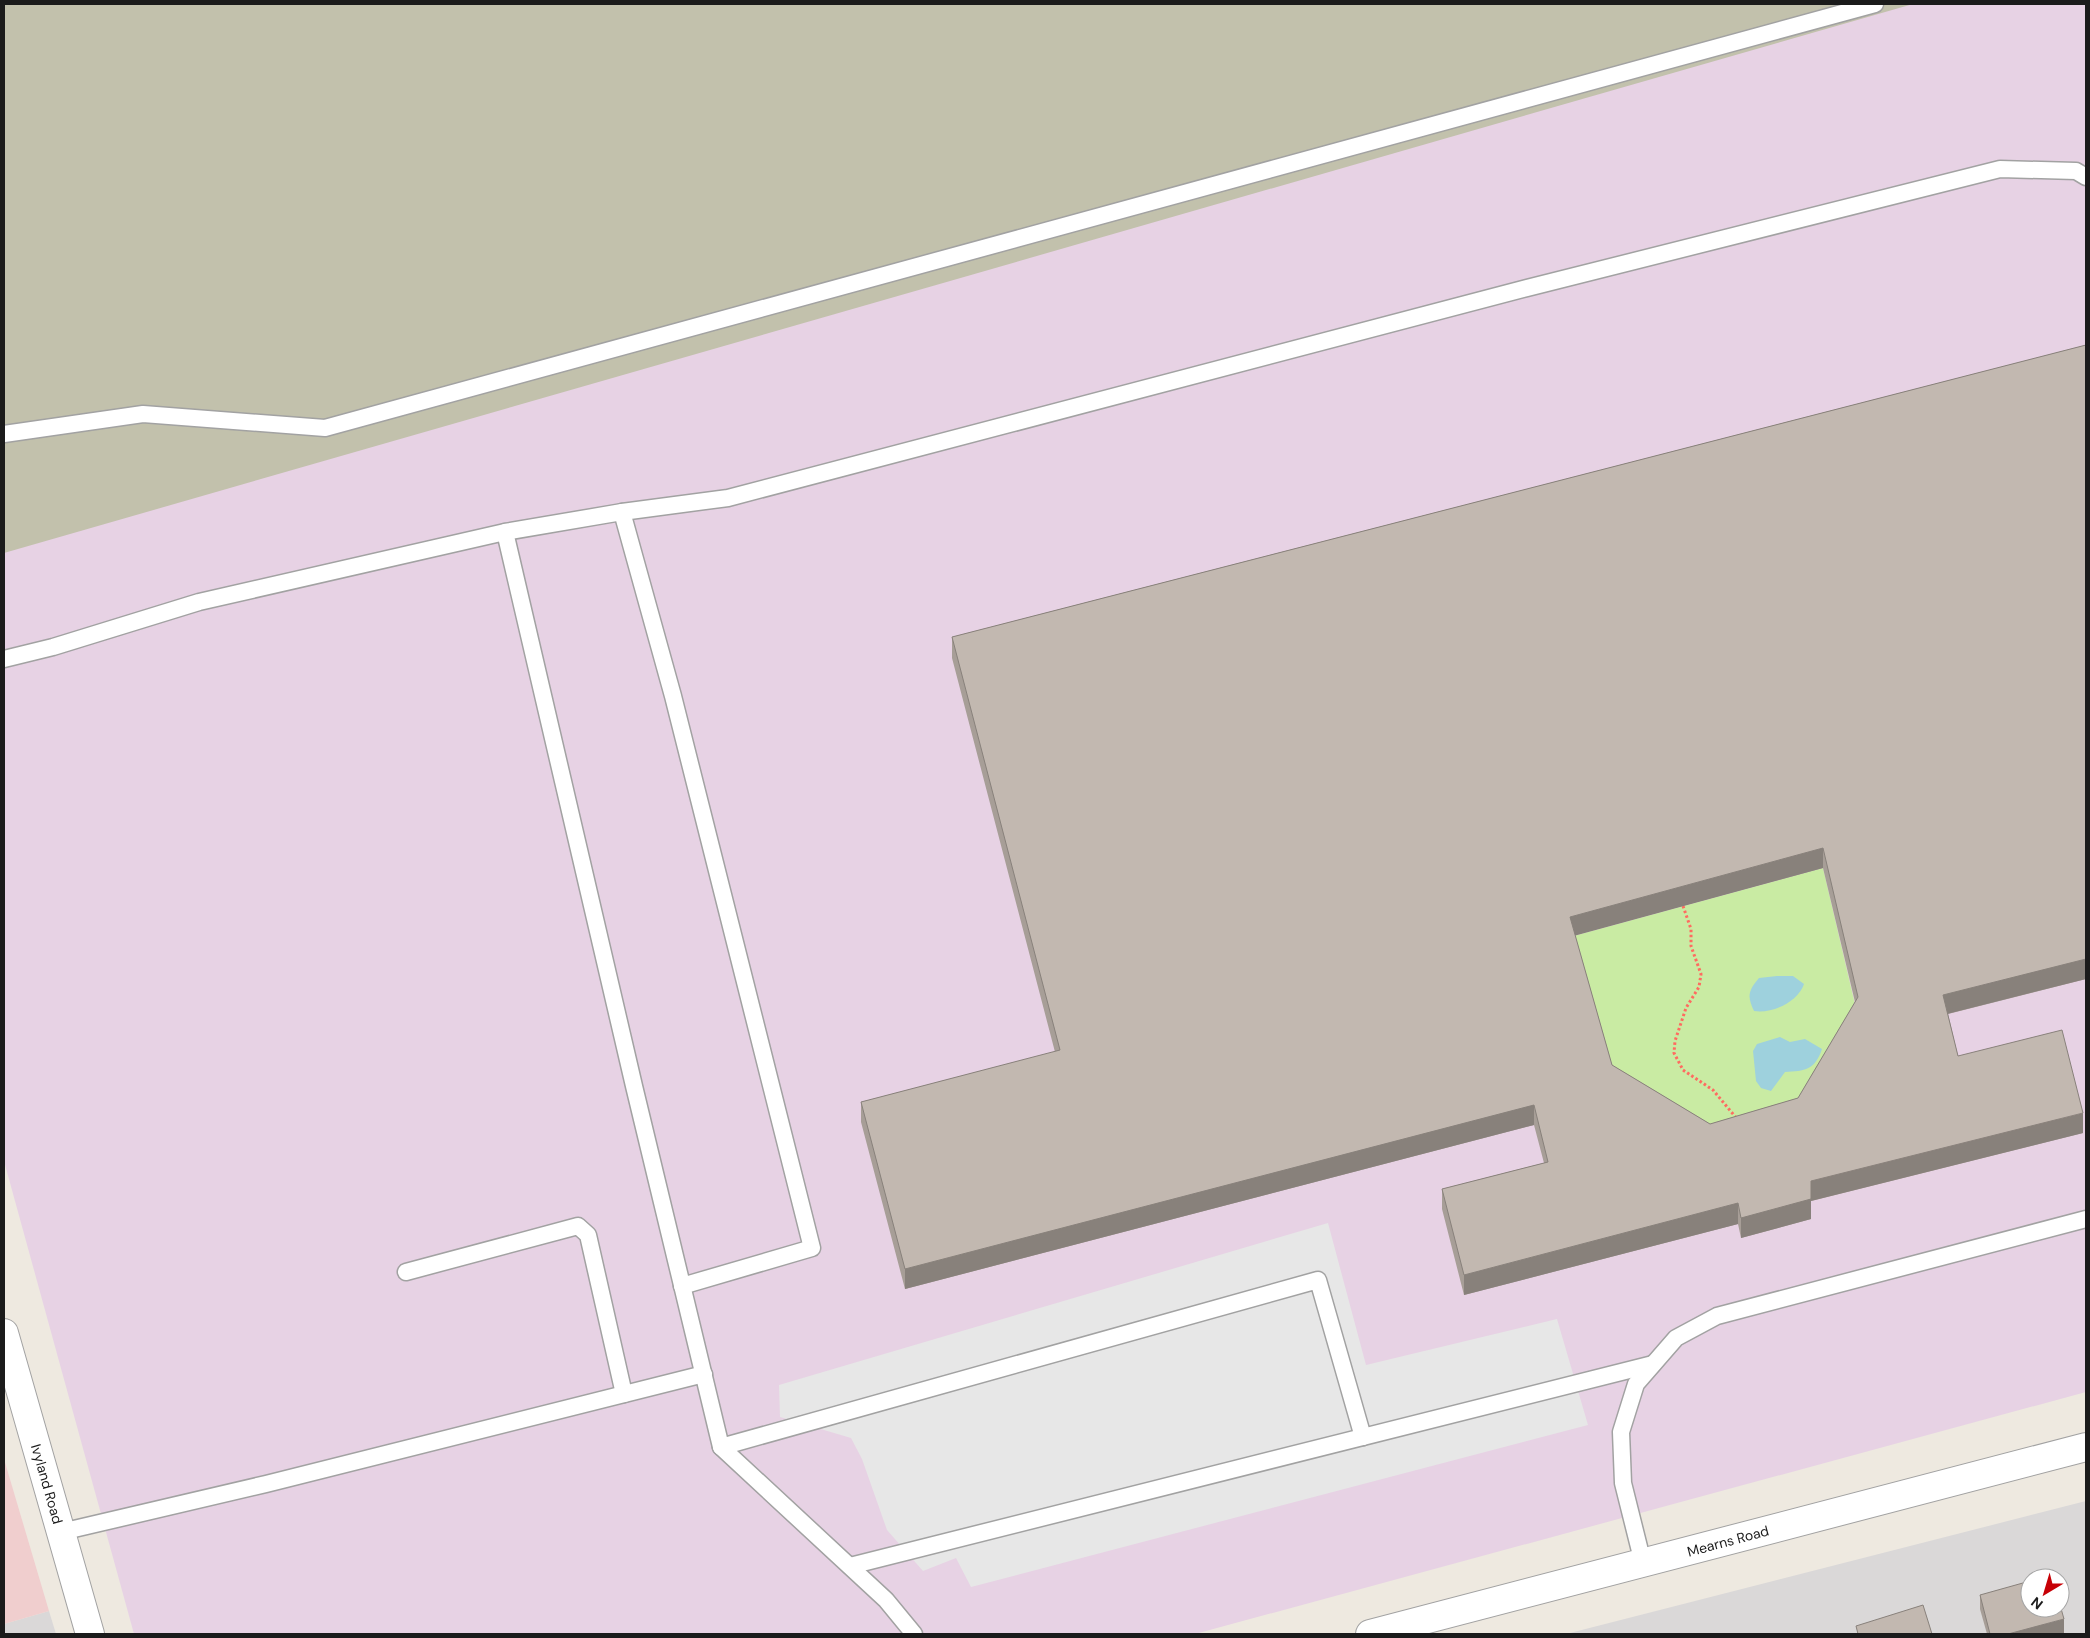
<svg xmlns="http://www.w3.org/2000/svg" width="2090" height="1638" font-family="'DM Sans',sans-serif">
<rect width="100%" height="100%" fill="#eee9e0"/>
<!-- residential -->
<g fill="#dad8d8" fill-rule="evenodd">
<path d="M2086 1501V1634H1566ZM2030 1578H2060V1608H2030Z"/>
<polygon points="49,1611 56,1634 4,1634 4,1624"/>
</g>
<!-- commercial -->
<polygon fill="#f0cece" points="4,1459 49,1611 4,1624"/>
<!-- industrial -->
<polygon fill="#e7d2e4" points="4,4 2086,4 2086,1392 1195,1634 134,1634 4,1161"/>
<!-- construction -->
<polygon fill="#c2c1ac" points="4,4 1913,4 4,553"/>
<!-- grass -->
<polygon fill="#c9eba3" points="1823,868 1858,1017 1798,1118 1710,1145 1612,1085 1570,937"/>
<!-- parking -->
<polygon fill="#e7e7e7" points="1328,1223 1366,1365 1557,1319 1588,1425 971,1587 956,1558 923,1571 887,1530 862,1459 851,1438 780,1417 779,1385"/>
<!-- water -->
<g fill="#9ed1dd">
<path d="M1777 976H1793L1804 984C1798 1002 1772 1014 1754 1011 1747 996 1748 991 1759 978Z"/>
<path d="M1780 1037 1790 1042 1805 1039 1822 1049C1815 1070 1805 1071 1785 1072L1771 1091 1761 1088 1756 1081 1753 1051 1757 1044Z"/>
</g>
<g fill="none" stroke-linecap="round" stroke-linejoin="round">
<defs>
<g id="service">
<polyline points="4,434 143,414 325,428 1875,4"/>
<polyline points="622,512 673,696 812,1248 682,1286"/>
<polyline points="505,532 634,1086 721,1447 886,1600 914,1634"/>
<polyline points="4,659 53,647 199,602 505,532 622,512 728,498 1527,288 2000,169 2076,171 2086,177"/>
<polyline points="406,1272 578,1226 588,1235 624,1394"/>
<polyline points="721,1447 1318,1280 1363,1437"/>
<polyline points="61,1532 266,1484 704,1374"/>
<polyline points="1643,1563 1623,1483 1621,1432 1636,1384 1676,1338 1717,1316 2086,1219"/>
<polyline points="850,1566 1653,1364"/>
</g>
<polyline id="minor" points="4,1333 90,1634"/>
<polyline id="tertiary" points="1370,1634 2086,1447"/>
</defs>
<!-- service casing -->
<use href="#service" stroke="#a2a2a2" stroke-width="19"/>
<!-- minor casing -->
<use href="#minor" stroke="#a2a2a2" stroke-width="30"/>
<!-- tertiary casing -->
<use href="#tertiary" stroke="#a2a2a2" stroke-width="30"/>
<!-- path -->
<polyline stroke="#ff6b60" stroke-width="3" stroke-dasharray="2.5 2.5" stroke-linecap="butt" points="1683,906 1691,929 1691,946 1701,974 1699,987 1686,1008 1675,1041 1674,1053 1683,1070 1713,1090 1738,1120"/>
<!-- service -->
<use href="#service" stroke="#fff" stroke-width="16"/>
<!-- minor -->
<use href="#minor" stroke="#fff" stroke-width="28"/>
<!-- tertiary -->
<use href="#tertiary" stroke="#fff" stroke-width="28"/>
</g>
<!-- wall -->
<g fill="#a79e97" fill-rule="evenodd">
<path d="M2086 345V979L1948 1014 1958 1056 2083 1133 1811 1201V1219L1741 1238 1738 1224 1464 1295 1442 1209V1189L1544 1163 1534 1125 905 1289 861 1122V1102L1055 1052 952 658V637ZM1823 868 1855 1002 1798 1098 1710 1124 1612 1065 1575 935Z"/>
<polygon points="1980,1595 2064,1633 2058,1634 1987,1634 1980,1609"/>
</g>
<!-- shaded-wall -->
<g fill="#88817b">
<polygon points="1823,848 1823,868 1570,937 1570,917"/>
<polygon points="2086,959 2086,979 1943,1015 1943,995"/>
<polygon points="1534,1105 1534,1125 905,1289 905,1269"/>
<polygon points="2083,1113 2083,1133 1811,1201 1811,1219 1741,1238 1741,1218 1811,1181"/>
<polygon points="1738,1203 1738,1224 1464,1295 1464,1275"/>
<polygon points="2064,1619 2064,1633 2058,1634 2008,1634"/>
</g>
<!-- building -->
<g fill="#c2b8b0" stroke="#88817b" fill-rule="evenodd">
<path d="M2086 345V959L1943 995 1958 1056 2062 1030 2083 1113 1811 1181V1199L1741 1218 1738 1203 1464 1275 1442 1189 1548 1162 1534 1105 905 1269 861 1102 1060 1050 952 637ZM1823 848 1858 997 1798 1098 1710 1124 1612 1065 1570 917Z"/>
<polygon points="2052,1575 2053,1578 2042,1578"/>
<polygon points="2030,1581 2030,1608 2060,1608 2060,1605 2064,1619 2008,1634 1990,1634 1980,1595"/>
<polygon points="1923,1605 1932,1634 1858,1634 1856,1626"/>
</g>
<g text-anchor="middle" stroke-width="5" stroke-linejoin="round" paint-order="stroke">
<!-- street labels -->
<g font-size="14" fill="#1b1b1b" stroke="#fff">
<text transform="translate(47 1484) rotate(74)" y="5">Ivyland Road</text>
<text transform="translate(1728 1541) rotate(-15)" y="5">Mearns Road</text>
</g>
</g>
<!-- border -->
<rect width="2090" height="1638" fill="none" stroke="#1b1b1b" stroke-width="10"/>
<!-- north arrow -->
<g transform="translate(2045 1593) rotate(218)"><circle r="24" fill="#ffffff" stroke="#a4a4a4"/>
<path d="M0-4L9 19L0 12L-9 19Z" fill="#c70006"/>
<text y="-8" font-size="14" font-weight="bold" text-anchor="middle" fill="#1b1b1b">N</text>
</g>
</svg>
